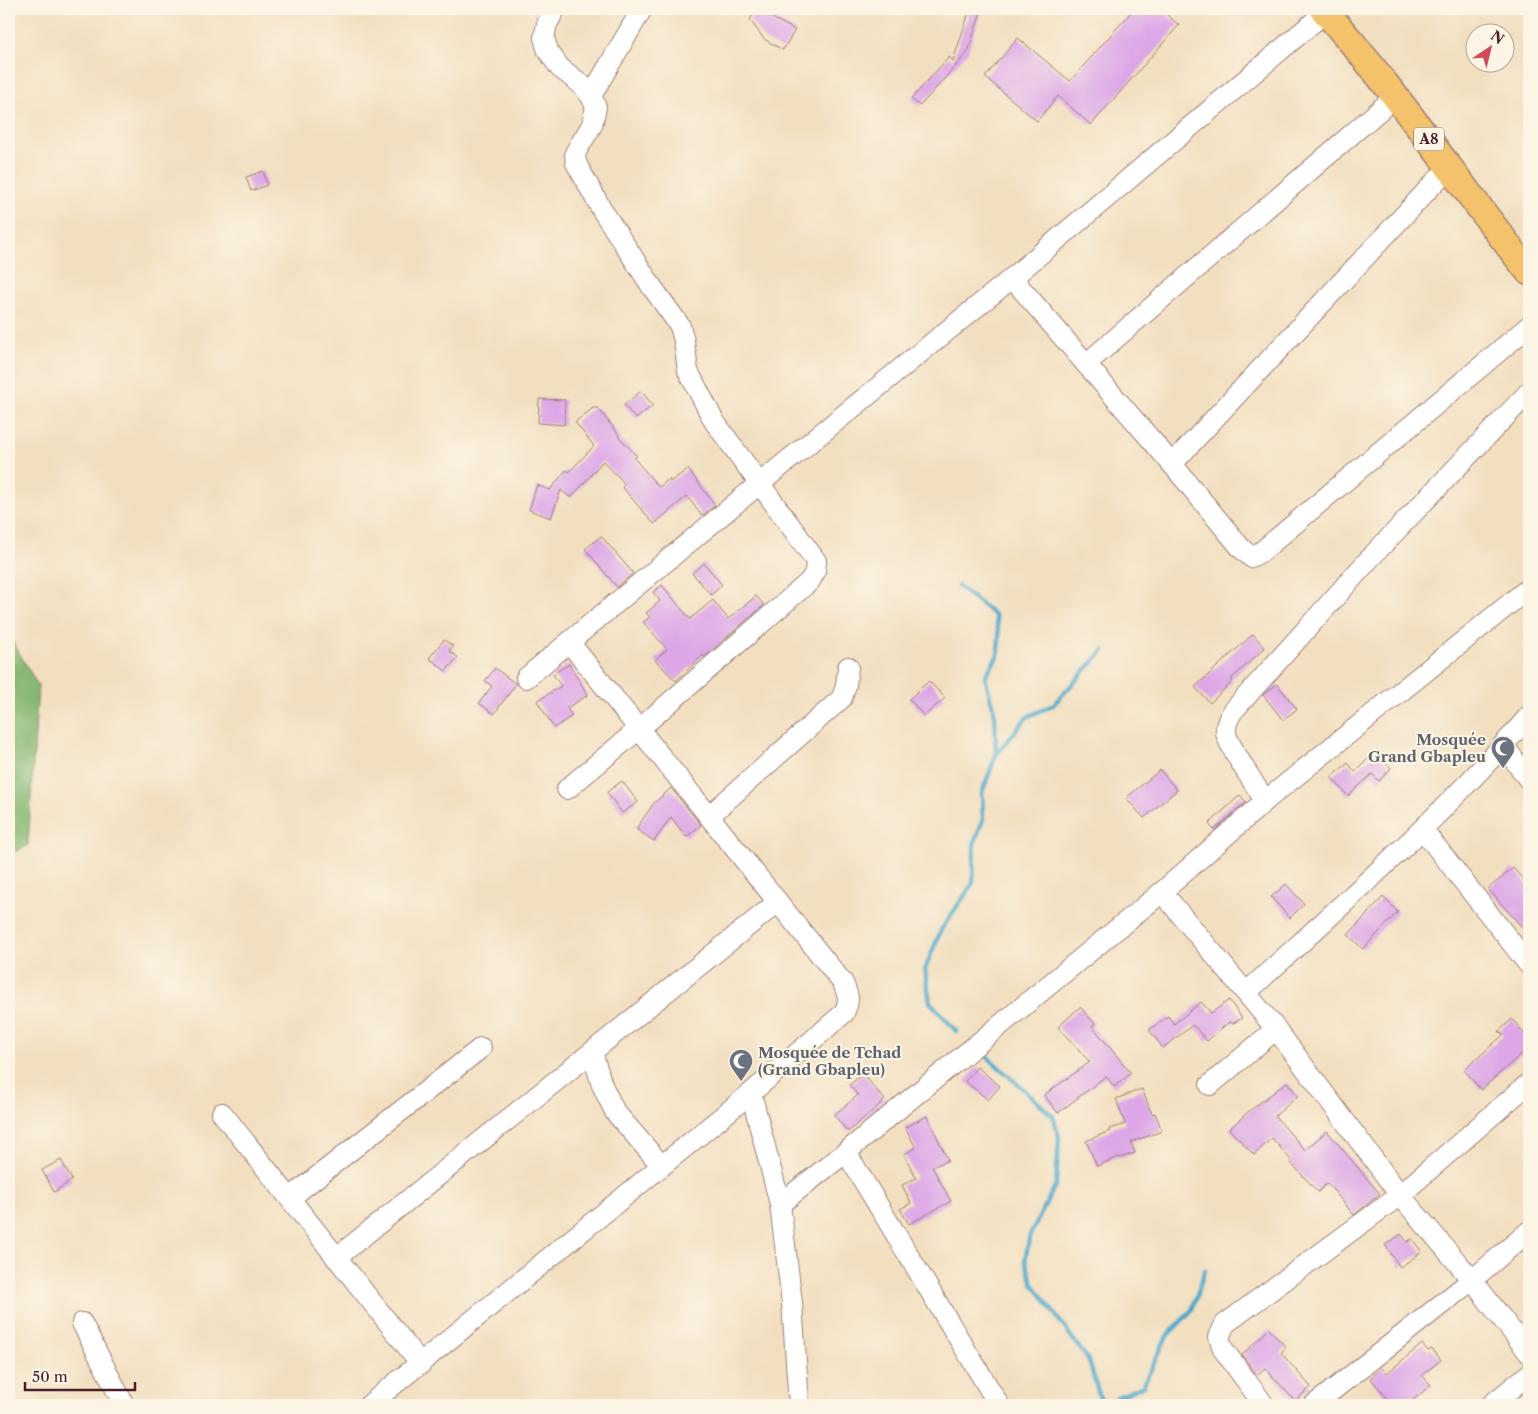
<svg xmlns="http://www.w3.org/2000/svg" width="1538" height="1414" viewBox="0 0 1538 1414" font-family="'Libre Caslon Text',serif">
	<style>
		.forest { fill: #86b873; stroke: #686c4f }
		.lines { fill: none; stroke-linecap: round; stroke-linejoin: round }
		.stream { stroke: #4da8cb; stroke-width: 4.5 }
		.building { fill: #dda7e7 }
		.minor-casing { stroke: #9e7f76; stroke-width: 22 }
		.major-casing { stroke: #9e7f76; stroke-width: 29 }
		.minor { stroke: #fff; stroke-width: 20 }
		.major { stroke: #f3c26a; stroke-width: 26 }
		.labels { text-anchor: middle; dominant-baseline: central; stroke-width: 4; stroke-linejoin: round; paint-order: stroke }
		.shield { fill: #fcf5e5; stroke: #7f5f63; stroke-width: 1 }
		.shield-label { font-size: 14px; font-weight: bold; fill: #4a1f2b }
		.worship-label { font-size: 15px; font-weight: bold; fill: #5b616d; stroke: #fcf5e5; text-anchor: end }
	</style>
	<rect width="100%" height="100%" fill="#fcf5e5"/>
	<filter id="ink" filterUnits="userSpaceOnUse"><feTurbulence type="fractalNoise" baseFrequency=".02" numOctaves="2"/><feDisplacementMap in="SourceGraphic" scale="10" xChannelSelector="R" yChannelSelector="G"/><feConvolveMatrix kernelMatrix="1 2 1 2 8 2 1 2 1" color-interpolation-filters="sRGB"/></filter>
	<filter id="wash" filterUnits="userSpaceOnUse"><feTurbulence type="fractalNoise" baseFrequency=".0096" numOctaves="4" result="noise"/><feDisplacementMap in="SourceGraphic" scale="20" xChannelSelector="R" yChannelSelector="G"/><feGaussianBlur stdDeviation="1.12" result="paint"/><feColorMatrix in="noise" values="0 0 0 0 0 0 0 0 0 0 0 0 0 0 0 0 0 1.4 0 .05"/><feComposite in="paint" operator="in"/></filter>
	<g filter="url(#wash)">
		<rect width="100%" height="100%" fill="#f2dfc0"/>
		<path class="forest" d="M9 635 38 686 28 845 9 855Z"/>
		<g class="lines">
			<g class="stream">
				<path d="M996 755 1027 717 1053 705 1104 650"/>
				<path d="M956 1031 930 1002 925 969 941 930 973 883 974 844 983 819 982 793 996 755 995 715 985 677 998 655 999 635 995 615 958 586"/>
				<path d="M982 1052 1053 1116 1059 1137 1056 1184 1030 1235 1025 1260 1033 1284 1089 1361 1102 1405"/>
				<path d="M1105 1405 1118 1397 1143 1386 1167 1336 1192 1310 1205 1270"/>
			</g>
		</g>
		<g id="blocks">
			<g class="building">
				<path d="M756 9 795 30 783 50 764 39 750 20Z"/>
				<path d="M970 9H982L968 52 920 106 911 99 949 57 953 61Z"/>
				<path d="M1134 9H1160L1179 25 1091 125 1058 96 1037 121 985 77 1018 38 1070 81Z"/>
				<path d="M263 171 267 185 251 191 246 177Z"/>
				<path d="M641 391 653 405 636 419 624 405Z"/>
				<path d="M539 399 565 400 564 425 538 423Z"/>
				<path d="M593 408H598L619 435 618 436 637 456 634 458 659 487 669 479 670 482 688 469 715 505 702 516 687 496 654 524 622 487 625 484 603 461 571 498 561 490 551 518 529 510 537 485 550 490 566 470 569 472 594 446 575 422Z"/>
				<path d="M601 536 633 573 617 587 585 549Z"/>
				<path d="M704 563 722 585 711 595 692 573Z"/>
				<path d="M662 585 690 619 713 600 728 619 756 596 764 605 704 657 703 655 676 681 655 660 667 649 643 622 650 617 646 613 660 601 653 592Z"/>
				<path d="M1253 634 1265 648 1231 679 1233 681 1210 703 1195 687Z"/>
				<path d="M444 640 453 646 449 651 458 657 446 671 429 658Z"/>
				<path d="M569 664 588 695 567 708 572 716 554 728 537 701 561 686 553 674Z"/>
				<path d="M495 668 516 684 494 714 479 703 492 686 485 681Z"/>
				<path d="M929 681 945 698 924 716 909 699Z"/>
				<path d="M1277 684 1297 709 1283 720 1263 695Z"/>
				<path d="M1375 752 1391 768 1379 781 1372 774 1348 796 1331 777 1348 763 1355 772Z"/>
				<path d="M1160 770 1177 790 1144 818 1126 798Z"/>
				<path d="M622 781 638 802 622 813 607 792Z"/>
				<path d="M671 788 701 825 686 837 671 817 654 841 636 829 654 803Z"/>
				<path d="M1240 795 1246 802 1214 830 1209 824Z"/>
				<path d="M1513 868 1529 886V935L1488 889Z"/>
				<path d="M1286 884 1304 904 1290 918 1271 897Z"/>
				<path d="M1383 897 1398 912 1363 949 1348 935Z"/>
				<path d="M1229 1000 1242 1018 1232 1024 1230 1021 1207 1041 1193 1025 1163 1048 1149 1030 1168 1016 1174 1024 1201 1002 1211 1013Z"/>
				<path d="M1080 1007 1095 1024 1092 1026 1131 1073 1114 1087 1106 1076 1058 1113 1044 1095 1090 1062 1058 1027Z"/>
				<path d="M1512 1019 1529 1039V1064L1521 1054 1481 1090 1464 1070 1503 1035 1499 1031Z"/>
				<path d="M977 1067 1000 1086 988 1100 965 1081Z"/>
				<path d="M863 1074 885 1100 848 1132 834 1115 858 1095 849 1085Z"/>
				<path d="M1287 1082 1298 1096 1275 1116 1305 1150 1327 1131 1380 1194 1354 1215 1327 1183 1318 1192 1290 1162 1292 1161 1272 1138 1254 1155 1229 1129 1248 1112Z"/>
				<path d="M1142 1089 1152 1114 1155 1113 1162 1131 1131 1142 1135 1153 1119 1158 1118 1157 1097 1166 1086 1141 1110 1131 1109 1129 1125 1124 1116 1099Z"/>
				<path d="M927 1116 948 1160 932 1167 951 1201 909 1224 900 1209 911 1203 902 1185 916 1178 904 1154 916 1148 905 1127Z"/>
				<path d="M61 1160 72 1180 54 1192 42 1170Z"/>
				<path d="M1401 1234 1407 1242 1412 1239 1422 1252 1400 1267 1385 1245Z"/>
				<path d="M1269 1329 1286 1347 1281 1353 1311 1387 1295 1401 1265 1368 1257 1375 1242 1355Z"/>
				<path d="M1422 1344 1428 1351 1432 1349 1441 1360 1422 1375 1431 1385 1407 1405H1393L1370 1378 1382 1368 1387 1373Z"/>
			</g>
		</g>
	</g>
	<g filter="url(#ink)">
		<use href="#blocks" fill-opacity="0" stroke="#9e7f76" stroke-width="1"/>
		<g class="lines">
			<defs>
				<g id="minor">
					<path d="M555 9 547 24 544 38 548 51 560 68 581 84 591 96 596 107 592 125 575 153 576 163 602 210 652 287 680 326 684 341 688 371 714 421 816 561 815 572 810 581 639 729 567 789"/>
					<path d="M591 96 642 9"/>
					<path d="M1012 278 1172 464 1241 548 1251 557 1261 552 1529 326"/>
					<path d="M1086 364 1396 96"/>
					<path d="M1172 464 1450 166"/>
					<path d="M569 642 843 983C849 997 850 1000 844 1013L751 1093"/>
					<path d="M526 678 759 484 1012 278 1329 9"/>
					<path d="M1504 746 1529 780"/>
					<path d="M1265 801C1257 787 1228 746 1226 733 1225 725 1229 717 1233 711L1372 556 1529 392"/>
					<path d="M709 816 842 698 846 685 848 667"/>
					<path d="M1423 830 1529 965"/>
					<path d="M1162 892 1276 1029 1400 1195 1472 1280 1529 1353"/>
					<path d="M1247 992C1344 903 1443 816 1529 716"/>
					<path d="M592 1052 602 1085 615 1112 662 1166"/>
					<path d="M1210 1085 1276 1029"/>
					<path d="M222 1113 421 1364"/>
					<path d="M846 1152 999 1405"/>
					<path d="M290 1198 481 1048"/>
					<path d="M780 1204 846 1152 1162 892 1265 801 1529 588"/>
					<path d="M336 1258 778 902"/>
					<path d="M82 1323 124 1405"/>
					<path d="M369 1405 751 1093 780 1204 792 1303 799 1405"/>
					<path d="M1264 1405 1223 1349 1219 1337 1225 1324 1400 1195 1529 1083"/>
					<path d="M1314 1405 1472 1280 1529 1231"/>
					<path d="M1491 1405 1529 1374"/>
				</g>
				<path id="major" d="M1323 9C1397 92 1460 185 1529 272"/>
			</defs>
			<use href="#minor" class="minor-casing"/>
			<use href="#major" class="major-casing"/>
			<use href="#minor" class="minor"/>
			<use href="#major" class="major"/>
		</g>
	</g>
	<defs>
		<symbol id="mosque-pin" viewBox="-11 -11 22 30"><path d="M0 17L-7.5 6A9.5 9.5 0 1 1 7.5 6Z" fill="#6b7280" stroke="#fcf5e5"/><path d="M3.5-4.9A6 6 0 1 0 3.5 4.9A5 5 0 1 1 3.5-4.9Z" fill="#fff"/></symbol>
	</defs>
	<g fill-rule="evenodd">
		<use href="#mosque-pin" x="1489" y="734" width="28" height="38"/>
		<use href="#mosque-pin" x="727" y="1047" width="28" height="38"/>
	</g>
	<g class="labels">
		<rect class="shield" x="1414" y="127.5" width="30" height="23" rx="4"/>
		<g class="shield-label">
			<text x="1429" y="139">A8</text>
		</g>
		<g class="worship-label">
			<text x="1486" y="739">Mosquée<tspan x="1486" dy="17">Grand Gbapleu</tspan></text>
			<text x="758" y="1052" text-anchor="start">Mosquée de Tchad<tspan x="758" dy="17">(Grand Gbapleu)</tspan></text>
		</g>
	</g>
	<rect width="1538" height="1414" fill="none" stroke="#fcf5e5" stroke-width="30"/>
	<g transform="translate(1490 48) rotate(35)"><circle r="24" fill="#fcf5e5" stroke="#b59f9b"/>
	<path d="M0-4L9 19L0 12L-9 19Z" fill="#d1495b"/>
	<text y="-8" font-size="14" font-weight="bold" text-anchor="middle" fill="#4a1f2b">N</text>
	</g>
	<path d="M25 1382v8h110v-8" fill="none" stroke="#4a1f2b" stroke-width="2.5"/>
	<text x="32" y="1382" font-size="15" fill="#4a1f2b" stroke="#fcf5e5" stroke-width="4" paint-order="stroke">50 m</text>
</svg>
